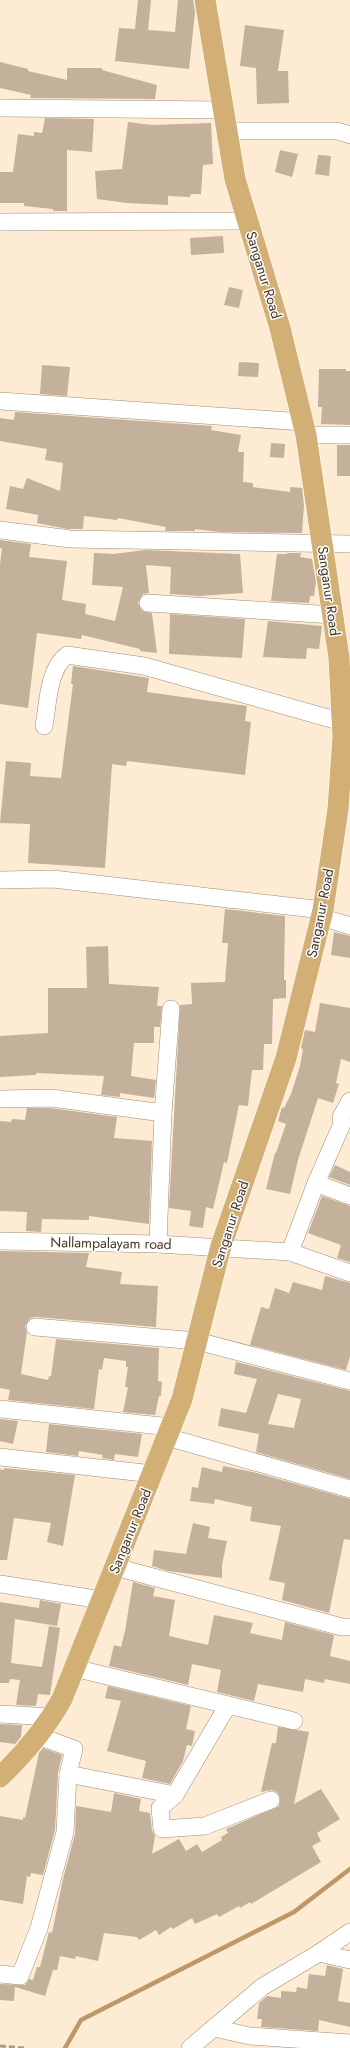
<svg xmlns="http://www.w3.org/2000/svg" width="350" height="2048" viewBox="0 0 350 2048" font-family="Jost,sans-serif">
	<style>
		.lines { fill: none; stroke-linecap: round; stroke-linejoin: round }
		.stream { stroke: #bd9868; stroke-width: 4.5 }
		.building { fill: #c3b19b; fill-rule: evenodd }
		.minor-casing { stroke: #9e8d77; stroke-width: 18 }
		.major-casing { stroke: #fff; stroke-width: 22 }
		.minor { stroke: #fff; stroke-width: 17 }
		.major { stroke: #d2af74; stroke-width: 21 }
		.rail { stroke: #a89a89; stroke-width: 3; stroke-dasharray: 6 3; stroke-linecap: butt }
		.labels { text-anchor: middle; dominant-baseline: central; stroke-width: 3; stroke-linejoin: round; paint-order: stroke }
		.street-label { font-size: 14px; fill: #403930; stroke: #fffbf6 }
	</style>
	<rect width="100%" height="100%" fill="#feebd4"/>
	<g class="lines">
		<path class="stream" d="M65 2048 81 2020 294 1912 350 1869"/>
	</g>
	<g class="building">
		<path d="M138 0H151L148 30 175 32 178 0H193L195 12 189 69 115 61 119 28 135 29Z"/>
		<path d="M245 25 284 30 278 71H288L289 103 257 104 256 68 240 66Z"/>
		<path d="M0 62 28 69V71L67 80V68H102V70L157 85 155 99 30 98 31 95 0 88Z"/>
		<path d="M45 118 94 119 92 152 67 150V211H53V209L24 206V203H0V172H13L18 134 34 136V132L42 133Z"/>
		<path d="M128 122 152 125 211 123 213 164 203 165 201 194H191L190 197 168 196V205L127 203 97 199 95 171 122 169Z"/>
		<path d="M280 150 298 154 292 177 275 172Z"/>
		<path d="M318 155 331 156 329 176 315 174Z"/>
		<path d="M223 236 224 253 191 255 190 238Z"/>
		<path d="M229 287 243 290 239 308 224 305Z"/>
		<path d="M239 362 259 363 258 377 238 376Z"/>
		<path d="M42 365 70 367 67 396 40 394Z"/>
		<path d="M319 369H346V371H350V425L321 424 322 407H318Z"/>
		<path d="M15 412 212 426 211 430 241 435 238 452H244L243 482 253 483V487L290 492V487L302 488 304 506 302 533 220 532 195 529V531H165L166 527 118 518 117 520 84 516 83 529H67L37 523 38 515 6 509 10 486 23 489 27 478 60 491 63 463 45 460 47 449 0 441V418L14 420Z"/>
		<path d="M271 443 285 444 284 458 270 457Z"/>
		<rect x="337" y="445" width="13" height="31"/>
		<path d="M0 540 31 544 29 557 67 561 62 600 86 604 85 614 115 621 123 587 92 585 94 553 113 554 145 550 240 554 243 593 199 596 170 594 171 567 146 565 149 593 143 594 138 603 142 611 152 613 157 653 140 651V649L82 635 81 639 37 633 28 708 0 704V564L2 549 0 548Z"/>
		<path d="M287 553H301L300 557 312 559 316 582 314 596H310L309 603 271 601 277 554H287Z"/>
		<path d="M170 614 245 619 242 658 169 654Z"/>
		<path d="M268 621 322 626 319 649 307 648 306 659 263 657Z"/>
		<path d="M73 666 149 678 147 692 247 706 245 721 251 722 245 775 127 761 126 766 112 764 105 868 28 863 30 824 0 823 6 761 31 763 30 776 61 778 73 684H71Z"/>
		<path d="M225 909 285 916 284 980H286V998L273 999 272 1044H264L263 1070H252L248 1106 239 1105 227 1163 224 1162 213 1209 206 1207 203 1228 189 1226 191 1211 169 1208 180 1005 192 1004 191 983 225 982 228 943H222Z"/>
		<path d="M334 932 350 936V958L331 955Z"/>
		<path d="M108 946 109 984 159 987 157 1006H162L160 1027H154V1043H134L131 1076 156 1080 154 1098 120 1093V1097L101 1095 104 1076 36 1073V1075L0 1077V1036L48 1033V988H87L86 947Z"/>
		<path d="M320 1003 350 1008V1062L341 1059 336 1083 339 1084 333 1103 318 1098 298 1160 290 1194 266 1189 275 1153H276L286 1124 278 1121 282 1107 284 1108 291 1094 300 1066 303 1049 301 1048 305 1030 315 1032Z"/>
		<path d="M27 1108H50L117 1117 114 1138 152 1141 149 1224 89 1216V1220L42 1219 41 1232 26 1231 27 1212 0 1211V1121L11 1122 12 1119 25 1120Z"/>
		<path d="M335 1165 350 1172V1185L329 1177Z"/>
		<path d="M322 1196 350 1206V1262L337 1258 341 1245 308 1233Z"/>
		<path d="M0 1251 89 1253 86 1267 122 1272 120 1284 158 1286 156 1327 36 1317 30 1318 25 1326 27 1332 21 1374 48 1380 49 1376H51L56 1339 159 1348 158 1381 162 1382 161 1396H159L155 1415 123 1412 128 1387H125L128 1367H126V1361L104 1358 102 1370 99 1369 94 1409 8 1400 10 1390 0 1388Z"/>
		<path d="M325 1276 350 1283V1356L346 1370 250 1345 261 1307 269 1309 275 1288 289 1293 293 1282 322 1290Z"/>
		<path d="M236 1362 350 1391V1479L256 1452 259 1434 218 1426 221 1408 246 1413 257 1379 234 1374ZM278 1394 301 1399 294 1428 268 1424Z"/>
		<path d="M0 1419 18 1421 13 1444 0 1441Z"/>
		<path d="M49 1424 142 1434 138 1457 115 1454 114 1460 102 1458 103 1455 79 1451 78 1456 46 1452Z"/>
		<path d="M223 1466 253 1472 350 1499V1540L344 1539 329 1613 282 1600 285 1583 269 1580 281 1526 250 1521 252 1507 215 1499 214 1504 190 1501 192 1487 198 1488 202 1467 222 1472Z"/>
		<path d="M4 1468 75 1475 63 1546 47 1542 51 1523 14 1518 7 1560H0V1469L4 1470Z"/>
		<path d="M193 1523 210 1527 208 1538 227 1541 222 1565V1578L168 1571 152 1566 154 1550 186 1554Z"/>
		<path d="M133 1582 155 1588 153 1596 175 1600 169 1636 208 1645 214 1615 253 1623 250 1633 282 1640 285 1622 334 1635 330 1656 350 1661V1684L325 1679 324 1683 305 1679 303 1692 258 1684 254 1701 217 1692 221 1670 192 1664 188 1685 109 1666 114 1645 121 1647 125 1631Z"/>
		<path d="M40 1600 61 1604 57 1626 15 1619 11 1663 42 1667 49 1626 60 1628 50 1695 38 1694 36 1706 16 1705 20 1680 10 1679 9 1683H0V1602L39 1608Z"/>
		<path d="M108 1686 191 1706 186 1729 195 1731 192 1746 187 1745 183 1761 170 1784 142 1778 146 1761 107 1751 121 1701 105 1698Z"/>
		<path d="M0 1724 22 1725 21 1737 15 1744 0 1742Z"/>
		<path d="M278 1727 309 1732 294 1804 321 1789 340 1819 317 1833 321 1841 312 1846 321 1862 251 1904 250 1902 240 1908 239 1906 219 1917 217 1914 195 1924 192 1918 173 1929 171 1927 159 1935 156 1930 139 1940 137 1937 104 1933 98 1961 76 1956 75 1959 60 1956 57 1970H53L45 1996 15 1987 14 2001 0 2000V1984L25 1985 29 1979 33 1980 37 1967H40L49 1932 52 1933 63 1879 75 1834 76 1806 111 1812 114 1793 141 1799 139 1811 150 1813 152 1830 155 1836 152 1854 179 1839 186 1851 197 1844 202 1852 222 1840 221 1837 228 1833 226 1829 279 1806 280 1797 277 1792 272 1790 261 1792 272 1743H276Z"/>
		<path d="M43 1748 62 1755 58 1773 55 1830 43 1875 31 1873 30 1877 27 1876 23 1904 0 1900V1816L23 1820V1817L25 1818 39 1753Z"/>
		<path d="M327 1965 343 1969 338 2001 350 2003V2027L319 2020 318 2031 261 2027 262 2019H257L259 2003 267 1996 281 1998V1991L296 1992 297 1987 307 1989 309 1974 325 1976Z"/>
	</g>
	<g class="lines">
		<defs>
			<g id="minor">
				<path d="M0 108 223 110"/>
				<path d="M226 131H337L350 135"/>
				<path d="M0 222 248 221"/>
				<path d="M0 401 303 422"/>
				<path d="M306 435H350"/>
				<path d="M0 530 70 539 350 544"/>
				<path d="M148 603 333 615"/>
				<path d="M44 726C48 704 48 669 67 655L144 666 342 722"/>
				<path d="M0 880 53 879 323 910"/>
				<path d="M321 917 350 926"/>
				<path d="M0 1099 51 1098 163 1113"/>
				<path d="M316 1183 350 1196"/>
				<path d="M0 1241 158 1244 290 1252 350 1273"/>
				<path d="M158 1244 163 1113 171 1009"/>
				<path d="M290 1252 316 1183 342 1124 341 1117 350 1101"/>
				<path d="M35 1327 197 1341 350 1381"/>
				<path d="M0 1409 171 1427"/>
				<path d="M167 1437 350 1489"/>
				<path d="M0 1457 153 1474"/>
				<path d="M115 1567 342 1627H350"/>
				<path d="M0 1584 102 1600"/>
				<path d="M74 1668 294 1721"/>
				<path d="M228 1705 175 1795 160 1808 162 1829 205 1826 271 1800"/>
				<path d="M0 1714 52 1717"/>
				<path d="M68 1774 175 1795"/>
				<path d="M319 1953 350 1932"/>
				<path d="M0 1974 20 1976 39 1928 65 1832 68 1774 74 1749 36 1735"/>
				<path d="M214 2028 250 2036 350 2043"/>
				<path d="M190 2048 262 1987 319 1953 350 1960"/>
			</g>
			<path id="major" d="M0 1777C24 1754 46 1728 62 1699L182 1399 221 1246 286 1058 323 910 338 809 343 737 339 658 306 435 280 328 235 179 205 0"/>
		</defs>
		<use href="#minor" class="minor-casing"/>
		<use href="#major" class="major-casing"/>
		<use href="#minor" class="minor"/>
		<use href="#major" class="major"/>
		<path class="rail" d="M0 2046 24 2048"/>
	</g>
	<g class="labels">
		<g class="street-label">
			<text transform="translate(264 275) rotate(73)">Sanganur Road</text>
			<text transform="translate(329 591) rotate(82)">Sanganur Road</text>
			<text transform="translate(320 913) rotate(-79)">Sanganur Road</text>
			<text transform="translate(230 1224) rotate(-72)">Sanganur Road</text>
			<text transform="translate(111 1243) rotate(1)">Nallampalayam road</text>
			<text transform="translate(130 1531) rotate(-68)">Sanganur Road</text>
		</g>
	</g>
</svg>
